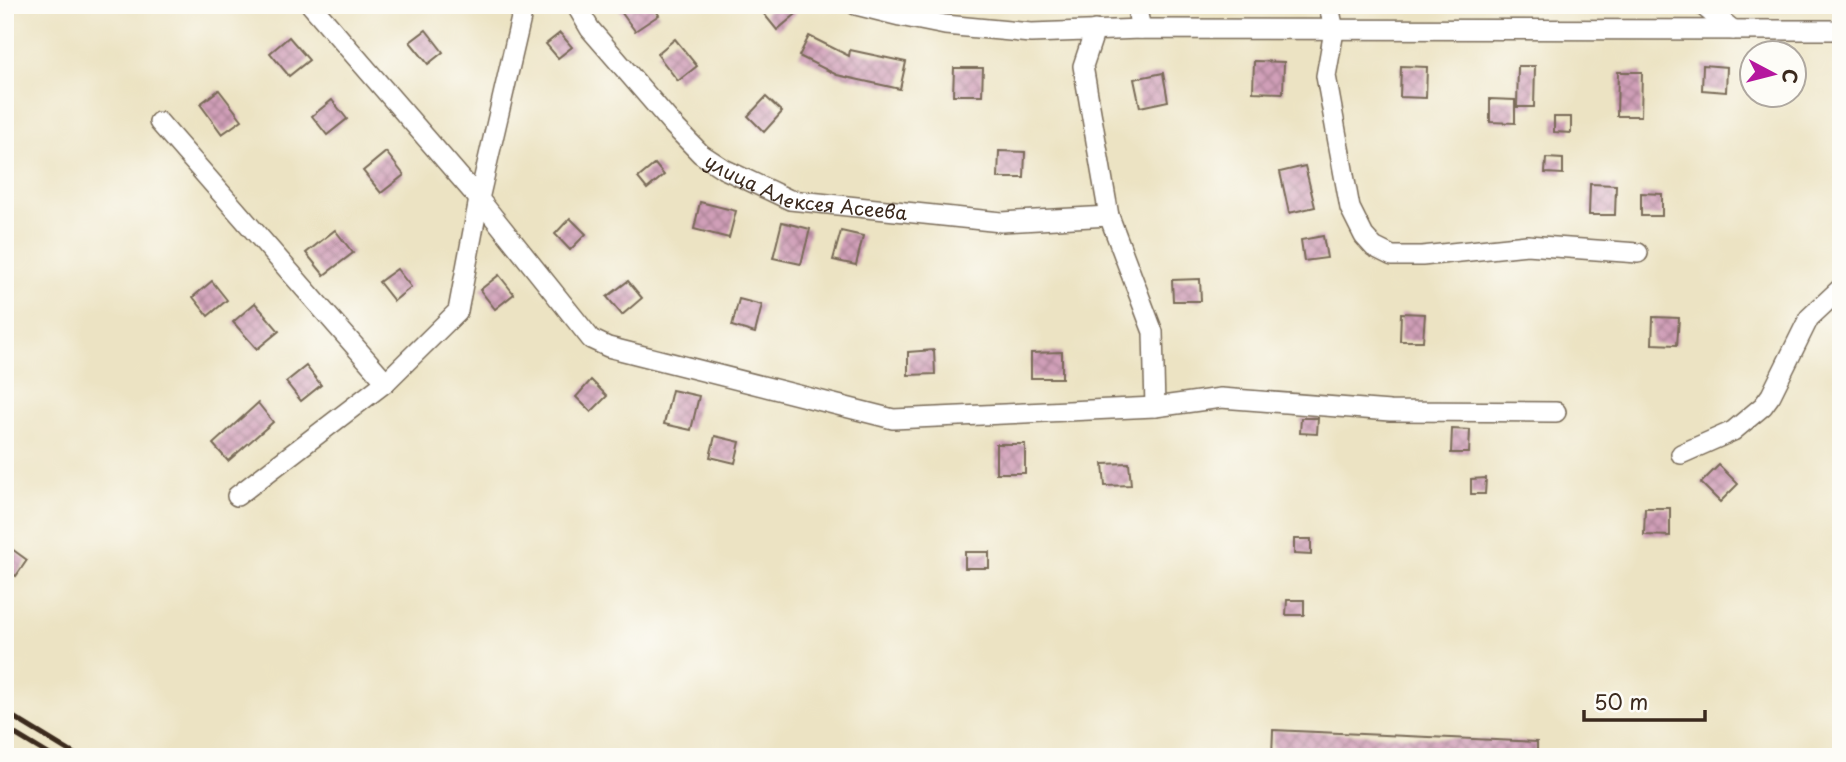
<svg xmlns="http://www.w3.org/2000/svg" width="1846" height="762" viewBox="0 0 1846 762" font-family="'Playpen Sans',sans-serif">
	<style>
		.building { fill: url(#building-cross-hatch) }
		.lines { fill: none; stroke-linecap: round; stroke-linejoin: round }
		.minor-casing { stroke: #796b58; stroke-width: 22 }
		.minor { stroke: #fff; stroke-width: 19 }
		.rail { stroke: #3b2a1e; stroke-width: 5 }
		.labels { text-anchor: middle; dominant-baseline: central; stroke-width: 5; stroke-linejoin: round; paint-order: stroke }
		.street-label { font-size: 19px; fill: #3b2a1e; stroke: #fdfcf7 }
	</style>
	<defs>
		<pattern id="building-cross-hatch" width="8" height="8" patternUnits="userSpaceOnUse" patternTransform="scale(1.75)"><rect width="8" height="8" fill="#d09fb8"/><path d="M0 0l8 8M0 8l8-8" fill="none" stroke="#aa8295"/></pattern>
	</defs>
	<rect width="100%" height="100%" fill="#fdfcf7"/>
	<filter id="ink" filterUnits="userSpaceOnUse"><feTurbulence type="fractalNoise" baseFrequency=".0143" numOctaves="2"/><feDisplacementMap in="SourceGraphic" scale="14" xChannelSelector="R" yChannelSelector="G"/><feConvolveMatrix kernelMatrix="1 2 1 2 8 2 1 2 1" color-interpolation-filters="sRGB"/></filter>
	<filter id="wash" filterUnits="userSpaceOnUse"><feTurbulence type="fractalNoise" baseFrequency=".00686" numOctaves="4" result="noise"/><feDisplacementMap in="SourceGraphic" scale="28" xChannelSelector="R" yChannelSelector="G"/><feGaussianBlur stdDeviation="1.57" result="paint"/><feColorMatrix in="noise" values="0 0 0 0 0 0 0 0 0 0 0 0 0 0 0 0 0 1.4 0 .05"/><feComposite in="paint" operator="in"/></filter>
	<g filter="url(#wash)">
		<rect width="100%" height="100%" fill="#ece3c3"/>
		<g id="blocks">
			<g class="building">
				<path d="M616 5H652L659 15 635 31Z"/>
				<path d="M774 5H789L796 14 777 30 764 14Z"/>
				<path d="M426 30 443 52 428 64 410 42Z"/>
				<path d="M560 33 572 47 558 58 546 44Z"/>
				<path d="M809 36 849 56 850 50 906 62 900 89 837 75 799 56Z"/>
				<path d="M289 37 309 60 289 76 270 53Z"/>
				<path d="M675 39 697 66 678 81 657 54Z"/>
				<path d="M1254 61 1284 62 1283 93 1253 92Z"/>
				<path d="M1703 65 1727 67 1726 92 1702 90Z"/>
				<path d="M1401 66 1427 67 1426 98 1400 97Z"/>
				<path d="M1518 66H1535L1534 107H1517Z"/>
				<path d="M954 68H983L982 95H953Z"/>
				<path d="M1618 72H1642L1641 116H1617Z"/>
				<path d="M1163 73 1168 101 1140 107 1134 79Z"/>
				<path d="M219 90 242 120 222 134 200 104Z"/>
				<path d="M766 97 782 112 764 132 748 116Z"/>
				<path d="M1490 99 1515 100V123L1490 122Z"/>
				<path d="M332 100 347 119 327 135 312 116Z"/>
				<path d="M1554 117H1571V133L1554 132Z"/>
				<path d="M999 151 1025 152 1024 178H998Z"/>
				<path d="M386 152 404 175 381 193 363 171Z"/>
				<path d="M1546 158 1563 159V174L1545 173Z"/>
				<path d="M655 164 664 175 647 189 638 178Z"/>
				<path d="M1305 166 1315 207 1289 213 1280 172Z"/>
				<path d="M1590 184 1616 185 1615 215H1589Z"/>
				<path d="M1641 193 1662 194V216H1641Z"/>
				<path d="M700 202 736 211 729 238 694 229Z"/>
				<path d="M570 218 586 234 570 250 555 234Z"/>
				<path d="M782 222 810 229 801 264 773 258Z"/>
				<path d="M335 230 353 253 324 275 306 253Z"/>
				<path d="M841 231 863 236 856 265 833 260Z"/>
				<path d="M1323 236 1327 258 1304 261 1301 240Z"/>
				<path d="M397 269 411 287 394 301 379 282Z"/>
				<path d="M499 275 514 294 495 309 480 290Z"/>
				<path d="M1200 279 1201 301H1173L1172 280Z"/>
				<path d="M212 281 227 300 208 316 193 297Z"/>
				<path d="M628 281 642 298 622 315 607 297Z"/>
				<path d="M739 299 762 305 755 333 732 326Z"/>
				<path d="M255 303 279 331 257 349 233 322Z"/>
				<path d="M1401 313 1425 314 1423 341H1400Z"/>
				<path d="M1653 317 1679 318 1677 345 1652 344Z"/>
				<path d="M934 350 935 374 908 375V352Z"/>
				<path d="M1062 352V378H1031V353Z"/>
				<path d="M306 366 321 385 301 401 286 382Z"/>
				<path d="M591 380 607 396 591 412 576 397Z"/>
				<path d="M672 390 699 396 691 430 664 424Z"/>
				<path d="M258 403 273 422 228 461 213 444Z"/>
				<path d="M1301 418H1318L1317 434 1300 433Z"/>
				<path d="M1452 429 1470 430 1469 453H1451Z"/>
				<path d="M715 436 740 442 735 463 710 457Z"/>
				<rect x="996" y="444" width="29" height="29"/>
				<path d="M1129 463 1131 485 1105 486 1103 464Z"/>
				<path d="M1719 465 1738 484 1720 502 1701 483Z"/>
				<path d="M1486 478 1485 494H1471V479Z"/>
				<path d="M1645 508H1670V536L1644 535Z"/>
				<path d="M1294 539H1311V555L1294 554Z"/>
				<path d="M5 544 27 560 16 576 5 568Z"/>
				<rect x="965" y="552" width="24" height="16"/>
				<path d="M1287 600H1304V615H1286Z"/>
				<path d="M1273 730 1537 742V757H1272Z"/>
			</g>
		</g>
	</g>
	<g filter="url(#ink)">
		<use href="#blocks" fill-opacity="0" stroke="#796b58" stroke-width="2"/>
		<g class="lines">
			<defs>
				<g id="minor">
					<path d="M311 5 479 199 591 339 608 347 893 419 1155 407 1153 332 1109 216 1083 66 1095 30"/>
					<path id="s1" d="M576 5 590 29 674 126 701 154 724 169 790 200 1001 222 1109 216"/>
					<path d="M856 5 900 16 945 25 1031 33 1141 29 1841 30"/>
					<path d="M1136 5 1141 29"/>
					<path d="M1329 5 1334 31 1326 76 1350 208 1364 236 1374 247 1392 256H1422L1527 245 1638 253"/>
					<path d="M1702 5 1733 30"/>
					<path d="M159 122 386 382"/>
					<path d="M1155 407 1221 398 1390 411 1556 412"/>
					<path d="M1681 454 1733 431 1763 406 1771 395 1809 318 1841 288"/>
					<path d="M237 496 386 382 458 311 479 199 524 5"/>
				</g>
			</defs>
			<use href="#minor" class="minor-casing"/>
			<use href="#minor" class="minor"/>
			<g class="rail">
				<path d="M5 712 79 757"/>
				<path d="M5 728 53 757"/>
			</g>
		</g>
	</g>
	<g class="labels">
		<g class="street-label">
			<text stroke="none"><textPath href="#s1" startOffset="308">улица Алексея Асеева</textPath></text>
		</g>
	</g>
	<rect width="1846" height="762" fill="none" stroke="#fdfcf7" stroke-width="28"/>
	<g transform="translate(1773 74) rotate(97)"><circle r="33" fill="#fdfcf7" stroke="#afa8a0" stroke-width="2"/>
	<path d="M0-5L12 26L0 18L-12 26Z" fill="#b5179e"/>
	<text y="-10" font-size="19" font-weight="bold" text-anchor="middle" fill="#3b2a1e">С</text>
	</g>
	<path d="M1584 710v10h121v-10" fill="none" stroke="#3b2a1e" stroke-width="3.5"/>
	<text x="1594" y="710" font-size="21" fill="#3b2a1e" stroke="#fdfcf7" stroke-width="5" paint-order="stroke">50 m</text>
</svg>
